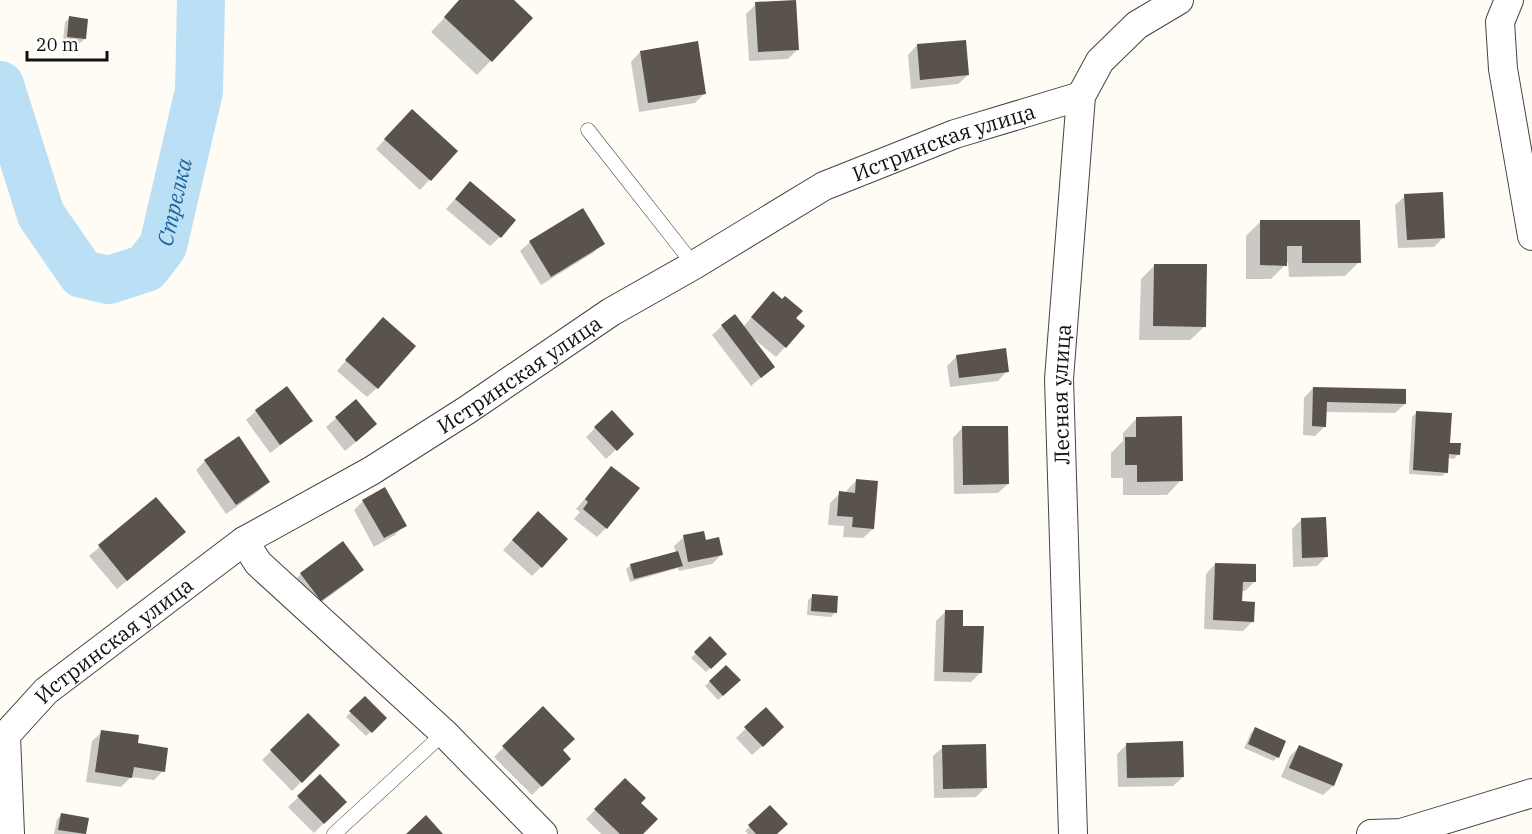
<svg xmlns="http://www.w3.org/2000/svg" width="1532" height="834" viewBox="0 0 1532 834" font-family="'IBM Plex Serif',serif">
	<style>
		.shadow { fill: #0003 }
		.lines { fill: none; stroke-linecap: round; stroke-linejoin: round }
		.river { stroke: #bbdff4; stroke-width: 48 }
		.building { fill: #59524d }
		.service-casing { stroke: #444; stroke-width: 15 }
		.minor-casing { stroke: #444; stroke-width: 30 }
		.service { stroke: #fff; stroke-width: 14 }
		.minor { stroke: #fff; stroke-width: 28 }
		.labels { text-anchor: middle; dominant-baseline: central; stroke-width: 6; stroke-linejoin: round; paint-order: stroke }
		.street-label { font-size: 21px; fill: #111; stroke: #fff }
		.water-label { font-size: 22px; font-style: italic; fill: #1e669e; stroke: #fff }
	</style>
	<rect width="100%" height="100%" fill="#fefcf5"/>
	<g class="shadow">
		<path d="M461 0H512L531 18 477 75 431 32Z"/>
		<path d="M756 4 798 49 788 59 749 61 746 14Z"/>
		<path d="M70 18 85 39 80 43 63 41 65 22Z"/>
		<path d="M917 45 968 75 958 84 911 89 908 55Z"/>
		<path d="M640 52 705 93 695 103 639 112 631 62Z"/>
		<path d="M403 120 456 151 420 190 376 149Z"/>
		<path d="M470 183 500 237 490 246 446 209Z"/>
		<path d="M1405 196 1444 237 1434 247 1398 248 1395 205Z"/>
		<path d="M1260 222 1359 262 1345 276 1289 277 1288 262 1271 279H1246V236Z"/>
		<path d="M530 242 603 243 593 253 541 285 520 251Z"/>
		<path d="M1155 265 1205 326 1190 340H1139L1141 279Z"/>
		<path d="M764 303 785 347 776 357 750 336 774 367 751 386 712 335 722 326 743 327Z"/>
		<path d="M373 329 377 388 367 397 337 371Z"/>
		<path d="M957 356 1007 371 998 381 950 387 947 366Z"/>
		<path d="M287 388 311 421 301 430 270 453 246 420 256 411Z"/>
		<path d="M1313 388 1405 404 1395 413 1325 412V426L1315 436 1303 435 1304 398Z"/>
		<path d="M356 401 366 433 345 451 326 427Z"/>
		<path d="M1417 412 1458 454 1454 459 1448 458 1447 472 1442 476 1409 474 1412 417Z"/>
		<path d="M1137 418 1181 480 1167 495H1123V478H1111V453L1123 441V433Z"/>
		<path d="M595 428 632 434 606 459 586 437Z"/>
		<path d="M962 428 1008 484 998 493 954 494 953 438Z"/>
		<path d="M205 461 268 482 259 491 226 514 196 470Z"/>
		<path d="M611 468 606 528 597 537 574 519 580 512 576 509Z"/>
		<path d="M856 481 873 529 863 538 843 537 844 526 828 525 830 503 840 493H846L847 490Z"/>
		<path d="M156 499 175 541 117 589 89 556Z"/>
		<path d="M363 501 405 525 395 535 374 547 354 510Z"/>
		<path d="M1301 520 1326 557 1317 566 1293 567 1292 529Z"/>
		<path d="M528 523 541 567 532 576 503 550Z"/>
		<path d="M684 537 721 555 712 564 679 571 678 568 630 582 626 569 631 565 676 554 674 546Z"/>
		<path d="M1215 564 1254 582 1245 591H1241V603L1253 621 1243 631 1204 629 1206 574Z"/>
		<path d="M362 570 353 579 311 610 292 583 301 574Z"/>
		<path d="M813 596 835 613 831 617 807 615 808 600Z"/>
		<path d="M945 612 981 672 971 682 934 681 936 621Z"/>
		<path d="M710 638 725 654 706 672 691 658Z"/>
		<path d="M726 667 739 680 718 700 705 686Z"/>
		<path d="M365 698 385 718 366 736 346 717Z"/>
		<path d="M543 708 561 750 569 759 532 795 494 757Z"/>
		<path d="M766 709 773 736 752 755 736 738Z"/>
		<path d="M308 715 338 745 292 791 262 760Z"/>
		<path d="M1255 729 1278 757 1273 761 1244 748 1251 733Z"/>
		<path d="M102 732 136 745 163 771 154 780 131 777 121 787 86 782 92 741Z"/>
		<path d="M1127 744 1183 777 1173 786 1118 787 1117 754Z"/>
		<path d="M943 747 985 788 976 797 934 798 933 756Z"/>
		<path d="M1299 747 1341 765 1333 786 1323 795 1281 777 1290 756Z"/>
		<path d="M320 776 345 802 314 833 288 807Z"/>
		<path d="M625 780 641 834H601L586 819Z"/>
		<path d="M770 807 775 834H748L745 831Z"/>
		<path d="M61 815 87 819 84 834H54L57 819Z"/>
	</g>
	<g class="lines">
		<path class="river" id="s1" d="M0 85 41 215 82 274 109 280 146 268 163 246 199 91 201 0"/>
	</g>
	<g class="building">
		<path d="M459 0H514L533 18 492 62 444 17Z"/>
		<path d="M796 0 799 50 758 52 755 2Z"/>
		<path d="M69 16 88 19 86 39 67 37Z"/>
		<path d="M966 40 969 75 920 80 917 44Z"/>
		<path d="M698 41 706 94 648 103 640 51Z"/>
		<path d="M412 109 458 151 431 181 384 139Z"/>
		<path d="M470 181 516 220 501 238 455 199Z"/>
		<path d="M1443 192 1445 238 1407 240 1404 194Z"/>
		<path d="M583 208 605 244 551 277 529 241Z"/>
		<path d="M1260 220H1360L1361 263H1302V246H1287V266L1260 265Z"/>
		<path d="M1154 264H1207L1206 327 1153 326Z"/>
		<path d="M773 291 782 299 785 296 803 311 796 318 805 326 786 348 751 317Z"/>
		<path d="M735 314 775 367 761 378 721 325Z"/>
		<path d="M383 317 416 346 378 389 345 360Z"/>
		<path d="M1006 348 1009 372 959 378 956 355Z"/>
		<path d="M287 386 313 421 280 445 255 410Z"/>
		<path d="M1313 387 1406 389V404L1327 402 1326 427 1312 426Z"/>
		<path d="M356 399 377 424 356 442 335 417Z"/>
		<path d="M612 410 634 434 617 451 594 427Z"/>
		<path d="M1416 411 1452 413 1450 443H1461L1460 455 1449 454 1448 473 1413 470Z"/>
		<path d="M1182 416 1183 481 1137 482V465H1125V437H1136V417Z"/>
		<path d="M962 426H1008L1009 484 963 485Z"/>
		<path d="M239 436 270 482 236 505 204 460Z"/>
		<path d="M611 466 640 488 607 529 583 509 588 502 585 499Z"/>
		<path d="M856 479 878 481 874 529 852 527 853 517 837 516 839 491 855 493Z"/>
		<path d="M385 487 407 526 384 538 362 500Z"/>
		<path d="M156 497 186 532 127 581 98 545Z"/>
		<path d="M538 511 568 539 542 568 512 540Z"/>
		<path d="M1326 517 1328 557 1302 558 1301 518Z"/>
		<path d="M704 531 706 540 719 537 723 555 688 562 683 535Z"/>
		<path d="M343 541 364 570 321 601 300 573Z"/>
		<path d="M678 551 683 566 634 579 630 564Z"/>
		<path d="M1215 563 1256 564V582H1243L1242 601 1255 602 1254 622 1213 620Z"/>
		<path d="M812 594 838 596 837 613 811 611Z"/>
		<path d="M945 610H963V626H984L982 673 943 672Z"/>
		<path d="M710 636 727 654 711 669 694 652Z"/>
		<path d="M726 665 741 680 723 696 709 681Z"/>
		<path d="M365 696 387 718 372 733 349 711Z"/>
		<path d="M543 706 575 739 563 750 571 759 542 787 502 746Z"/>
		<path d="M766 707 784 727 763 747 744 727Z"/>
		<path d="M308 713 340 745 302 783 270 750Z"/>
		<path d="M1255 727 1286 741 1279 758 1248 744Z"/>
		<path d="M101 730 139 735 138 743 168 748 165 772 134 767 132 778 95 772Z"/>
		<path d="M1183 741 1184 777 1127 778 1126 743Z"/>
		<path d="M986 744 987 788 943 789 942 745Z"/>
		<path d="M1299 745 1343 764 1334 786 1289 768Z"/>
		<path d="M320 774 347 802 324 824 297 796Z"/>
		<path d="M625 778 646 798 641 803 658 819 643 834H620L594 809Z"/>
		<path d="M770 805 788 824 777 834H756L748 825Z"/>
		<path d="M61 813 89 818 86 834 58 830Z"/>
		<path d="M426 815 443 834H406Z"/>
	</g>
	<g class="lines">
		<defs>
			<g id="service">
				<path d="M588 130 694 265"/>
				<path d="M334 834 444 733"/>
			</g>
			<g id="minor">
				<path d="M1509 0 1500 22 1503 69 1532 236"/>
				<path d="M244 541 258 563 444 733 543 834"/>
				<path id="s2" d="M10 834 6 735 46 691 244 541 371 471 467 410 611 312 694 265 824 186 955 134 1081 96"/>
				<path id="s3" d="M1073 834 1059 379 1081 96 1100 61 1137 25 1179 0"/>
				<path d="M1371 834 1401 833 1532 793"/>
			</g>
		</defs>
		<use href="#service" class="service-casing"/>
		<use href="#minor" class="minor-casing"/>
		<use href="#service" class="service"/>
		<use href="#minor" class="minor"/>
	</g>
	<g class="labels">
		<g class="street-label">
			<text stroke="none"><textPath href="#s2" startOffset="1215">Истринская улица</textPath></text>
			<text stroke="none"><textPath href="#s2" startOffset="729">Истринская улица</textPath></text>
			<text stroke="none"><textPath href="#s3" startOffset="440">Лесная улица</textPath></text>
			<text stroke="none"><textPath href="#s2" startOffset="243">Истринская улица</textPath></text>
		</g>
		<g class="water-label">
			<text stroke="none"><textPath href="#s1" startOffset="348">Стрелка</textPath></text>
		</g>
	</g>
	<path d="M27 51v9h80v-9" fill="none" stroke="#111111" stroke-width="3"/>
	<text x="36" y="51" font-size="18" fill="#111111" stroke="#ffffff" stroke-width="4.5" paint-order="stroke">20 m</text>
</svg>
